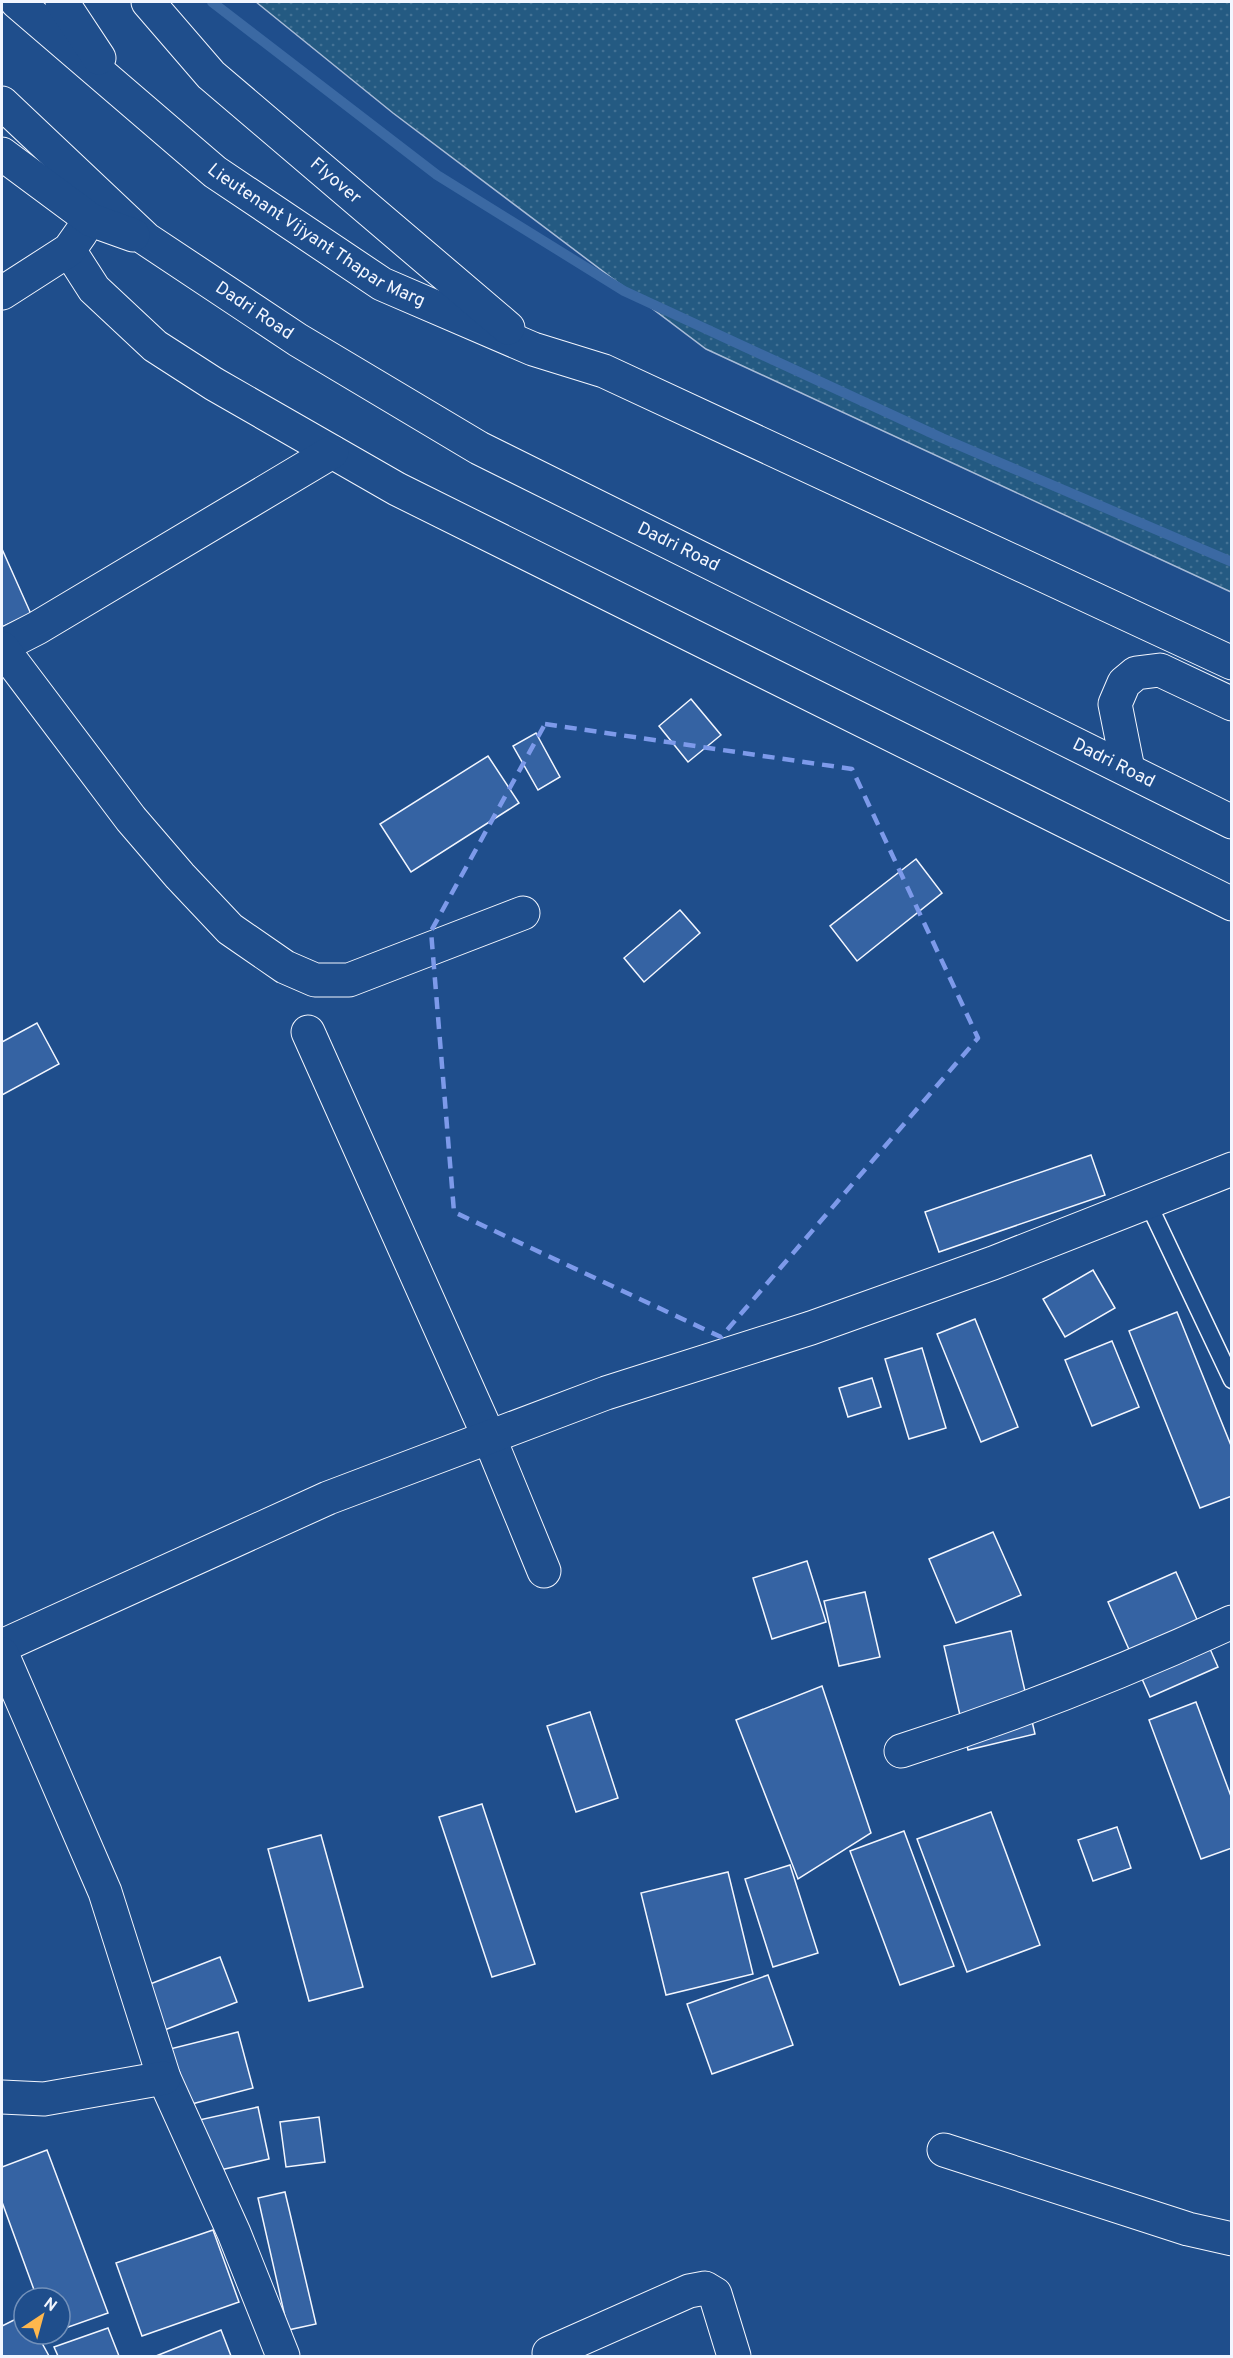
<svg xmlns="http://www.w3.org/2000/svg" width="1233" height="2358" viewBox="0 0 1233 2358" font-family="Overpass,sans-serif">
	<style>
		.grass { fill: url(#grass-dots); stroke: #a8bbd7; stroke-width: 1.5 }
		.lines { fill: none; stroke-linecap: round; stroke-linejoin: round }
		.stream { stroke: #3b69a3; stroke-width: 10 }
		.building { fill: #3563a3; stroke: #f2f6ff; stroke-width: 1.5 }
		.lane-casing { stroke: #f2f6ff; stroke-width: 19 }
		.street-casing { stroke: #f2f6ff; stroke-width: 35 }
		.secondary-casing { stroke: #f2f6ff; stroke-width: 35 }
		.lane { stroke: #1f4e8c; stroke-width: 16 }
		.street { stroke: #1f4e8c; stroke-width: 33 }
		.secondary { stroke: #1f4e8c; stroke-width: 33 }
		.marked { fill: none; stroke: #7d9aea; stroke-width: 4.5; stroke-dasharray: 12 8; stroke-linejoin: round }
		.labels { text-anchor: middle; dominant-baseline: central; stroke-width: 4.5; stroke-linejoin: round; paint-order: stroke }
		.street-label { font-size: 18px; fill: #f2f6ff; stroke: #1f4e8c }
	</style>
	<defs>
		<pattern id="grass-dots" width="8" height="8" patternUnits="userSpaceOnUse" patternTransform="scale(1.5)"><rect width="8" height="8" fill="#245a82"/><path d="M2 2h.1M6 6h.1" fill="none" stroke="#447295" stroke-width="1.8" stroke-linecap="round"/></pattern>
	</defs>
	<rect width="100%" height="100%" fill="#1f4e8c"/>
	<path class="grass" d="M256 2H1231V592L706 349 393 113Z"/>
	<g class="lines">
		<path class="stream" d="M212 2 437 175 624 291 942 438 1232 562"/>
	</g>
	<g class="building">
		<path d="M2 549 31 614 2 627Z"/>
		<path d="M691 699 721 735 688 762 659 726Z"/>
		<path d="M536 733 560 777 538 790 513 746Z"/>
		<path d="M488 756 519 803 411 872 380 824Z"/>
		<path d="M916 859 942 893 857 961 830 926Z"/>
		<path d="M680 910 700 933 644 982 624 958Z"/>
		<path d="M37 1023 59 1064 2 1095V1042Z"/>
		<path d="M1091 1155 1105 1195 939 1252 925 1212Z"/>
		<path d="M1093 1270 1115 1308 1065 1337 1043 1299Z"/>
		<path d="M1177 1312 1232 1448V1496L1200 1508 1129 1331Z"/>
		<path d="M975 1319 1018 1427 981 1442 937 1334Z"/>
		<path d="M1112 1341 1139 1407 1092 1426 1065 1360Z"/>
		<path d="M922 1348 946 1428 909 1439 885 1359Z"/>
		<path d="M872 1378 881 1407 848 1417 839 1388Z"/>
		<path d="M993 1532 1021 1595 956 1623 929 1559Z"/>
		<path d="M807 1561 826 1622 772 1639 753 1578Z"/>
		<path d="M1176 1572 1218 1667 1150 1697 1108 1602Z"/>
		<path d="M865 1592 880 1657 839 1666 824 1601Z"/>
		<path d="M1011 1631 1035 1734 968 1750 944 1646Z"/>
		<path d="M822 1686 871 1833 798 1879 736 1720Z"/>
		<path d="M1196 1702 1232 1799V1848L1201 1859 1149 1720Z"/>
		<path d="M590 1712 618 1798 576 1812 547 1726Z"/>
		<path d="M482 1804 535 1964 492 1977 439 1817Z"/>
		<path d="M991 1812 1040 1945 967 1972 917 1839Z"/>
		<path d="M1117 1827 1131 1868 1093 1881 1078 1840Z"/>
		<path d="M904 1831 954 1966 900 1985 850 1851Z"/>
		<path d="M321 1835 363 1987 309 2001 268 1849Z"/>
		<path d="M790 1865 818 1953 773 1967 745 1879Z"/>
		<path d="M728 1872 753 1974 666 1995 641 1893Z"/>
		<path d="M220 1957 237 2002 162 2031 145 1986Z"/>
		<path d="M768 1975 793 2045 712 2074 687 2004Z"/>
		<path d="M238 2032 253 2088 184 2106 170 2049Z"/>
		<path d="M258 2107 269 2159 211 2172 199 2120Z"/>
		<path d="M319 2117 325 2162 286 2167 280 2122Z"/>
		<path d="M47 2150 108 2313 60 2330V2298H37L2 2202V2167Z"/>
		<path d="M285 2192 316 2324 288 2330 258 2198Z"/>
		<path d="M213 2230 239 2302 142 2336 116 2263Z"/>
		<path d="M24 2315V2334H37L49 2356H2V2326Z"/>
		<path d="M108 2328 119 2356H58L54 2347Z"/>
		<path d="M221 2330 231 2356H156Z"/>
	</g>
	<g class="lines">
		<defs>
			<path id="lane" d="M1147 1201 1232 1380"/>
			<g id="street">
				<path d="M69 250 94 289 155 346 214 384 397 489 1232 904"/>
				<path d="M2 293 69 250 81 233"/>
				<path d="M2 646 37 628 332 452"/>
				<path d="M2 648 131 819 180 876 230 929 285 967 315 980H349L523 913"/>
				<path d="M308 1032 489 1437 544 1571"/>
				<path d="M2 1646 328 1498 606 1393 811 1328 993 1263 1232 1169"/>
				<path d="M2 1654 105 1892 164 2078 234 2233 283 2356"/>
				<path d="M901 1751C1014 1715 1124 1672 1232 1622"/>
				<path d="M2 2097 44 2099 164 2078"/>
				<path d="M944 2150 1188 2229 1232 2239"/>
				<path d="M549 2353 689 2291 705 2288 715 2294 734 2356"/>
			</g>
			<g id="secondary">
				<path id="s1" d="M17 2 215 172 382 284 533 349 604 371 1232 663"/>
				<path d="M62 2 99 58"/>
				<path id="s2" d="M148 2 211 75 508 328"/>
				<path id="s3" d="M2 103 146 239 298 340 479 448 1232 822"/>
				<path d="M2 154 91 220 133 235"/>
				<path d="M1128 769 1115 704 1124 683 1136 673 1160 670 1232 704"/>
			</g>
		</defs>
		<use href="#lane" class="lane-casing"/>
		<use href="#street" class="street-casing"/>
		<use href="#secondary" class="secondary-casing"/>
		<use href="#lane" class="lane"/>
		<use href="#street" class="street"/>
		<use href="#secondary" class="secondary"/>
	</g>
	<path class="marked" d="M545 724 852 769 978 1038 721 1337 454 1212 431 931Z"/>
	<g class="labels">
		<g class="street-label">
			<text stroke="none"><textPath href="#s2" startOffset="260">Flyover</textPath></text>
			<text stroke="none"><textPath href="#s1" startOffset="381">Lieutenant Vijyant Thapar Marg</textPath></text>
			<text stroke="none"><textPath href="#s3" startOffset="328">Dadri Road</textPath></text>
			<text stroke="none"><textPath href="#s3" startOffset="814">Dadri Road</textPath></text>
			<text stroke="none"><textPath href="#s3" startOffset="1300">Dadri Road</textPath></text>
		</g>
	</g>
	<rect width="1233" height="2358" fill="none" stroke="#f2f6ff" stroke-width="6"/>
	<g transform="translate(42 2316) rotate(36)"><circle r="28" fill="#1f4e8c" stroke="#7391ba" stroke-width="1.5"/>
	<path d="M0-4.5L10 22L0 15L-10 22Z" fill="#ffb74d"/>
	<text y="-9" font-size="16" font-weight="bold" text-anchor="middle" fill="#f2f6ff">N</text>
	</g>
</svg>
